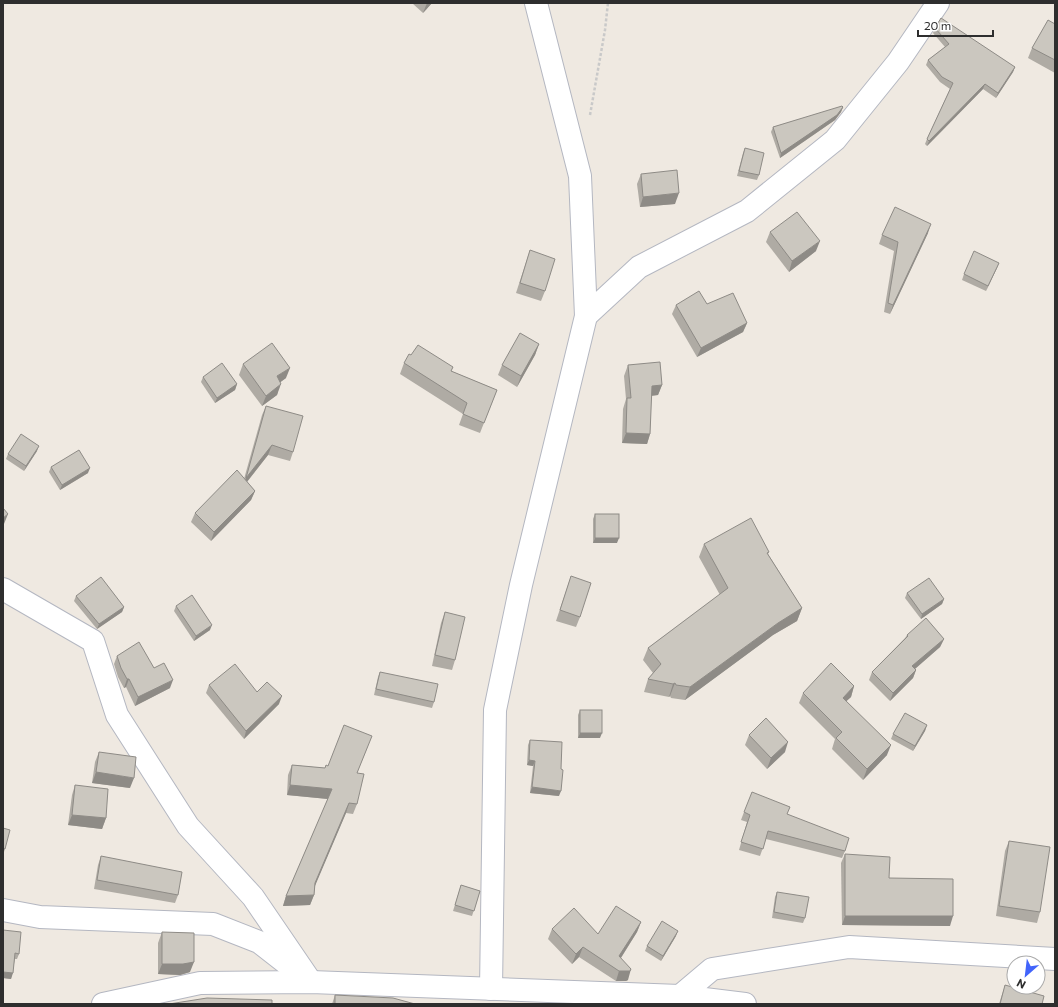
<svg xmlns="http://www.w3.org/2000/svg" width="1058" height="1007" viewBox="0 0 1058 1007" font-family="Commissioner,sans-serif">
	<style>
		.lines { fill: none; stroke-linecap: round; stroke-linejoin: round }
		.street-casing { stroke: #b4b7c1; stroke-width: 24 }
		.secondary-casing { stroke: #b4b7c1; stroke-width: 24 }
		.path { stroke: #c9c9c9; stroke-width: 2.5; stroke-dasharray: 3 2; stroke-linecap: butt }
		.street { stroke: #fff; stroke-width: 22 }
		.secondary { stroke: #fff; stroke-width: 22 }
		.wall { fill: #afaba4 }
		.shaded-wall { fill: #8e8b86 }
		.building { fill: #cbc7bf; stroke: #8e8b86 }
	</style>
	<rect width="100%" height="100%" fill="#efe9e1"/>
	<g class="lines">
		<defs>
			<g id="street">
				<path d="M586 316 639 267 747 211 835 140 898 62 938 3"/>
				<path d="M3 589 93 641 117 715 188 826 253 897 311 982"/>
				<path d="M3 910 40 917 213 924 259 942 295 970"/>
				<path d="M680 996 712 969 849 947 1055 959"/>
			</g>
			<g id="secondary">
				<path d="M491 989 495 710 521 585 586 316 580 176 536 3"/>
				<path d="M103 1004 200 983 311 982 680 996 745 1004"/>
			</g>
		</defs>
		<use href="#street" class="street-casing"/>
		<use href="#secondary" class="secondary-casing"/>
		<path class="path" d="M590 115 605 30 608 3"/>
		<use href="#street" class="street"/>
		<use href="#secondary" class="secondary"/>
	</g>
	<g class="wall">
		<path d="M412 3H432L423 13Z"/>
		<path d="M1055 24V73L1028 58 1032 48Z"/>
		<path d="M935 28 1015 67 1013 72 996 98 983 89 927 146 925 144 927 139 950 89 940 82 926 65 928 60 945 47 933 33Z"/>
		<path d="M843 107 841 112 835 120 780 158 771 132 773 127Z"/>
		<path d="M745 148 759 175 757 180 737 176 743 153Z"/>
		<path d="M641 174 675 204 640 207 637 184Z"/>
		<path d="M770 232 816 251 789 272 766 242Z"/>
		<path d="M928 233 890 314 884 312 894 251 879 244 882 235Z"/>
		<path d="M530 250 545 291 541 301 516 293Z"/>
		<path d="M999 263 986 291 962 280 964 274Z"/>
		<path d="M707 304 747 323 743 332 697 357 672 314 676 305Z"/>
		<path d="M539 344 535 355 517 387 498 375 502 365Z"/>
		<path d="M404 363 453 367 451 371 497 390 480 433 459 425 463 414 400 374Z"/>
		<path d="M243 364 286 378 280 382 277 395 262 406 239 375Z"/>
		<path d="M628 365 662 385 658 395 651 396 650 434 647 444 622 443 623 409 626 399 624 376Z"/>
		<path d="M203 377 237 384 235 390 215 403 201 382Z"/>
		<path d="M266 406 293 452 290 461 268 455 247 482 255 491 251 500 211 541 191 522 195 513 244 479 262 415Z"/>
		<path d="M37 451 24 471 6 459 8 454Z"/>
		<path d="M51 467 88 473 60 490 49 472Z"/>
		<path d="M595 514 617 543H593V519Z"/>
		<path d="M704 544 769 552 768 554 802 608 797 621 773 635 685 700 671 698 670 696 669 697 644 692 648 679 653 673 643 660 648 648 720 595 699 557Z"/>
		<path d="M571 576 580 617 576 627 556 621Z"/>
		<path d="M907 593 944 599 942 604 921 619 905 598Z"/>
		<path d="M76 596 124 607 122 612 97 629 74 601Z"/>
		<path d="M176 606 210 630 194 641 174 611Z"/>
		<path d="M445 612 455 660 452 670 432 666 441 623Z"/>
		<path d="M907 635 944 639 940 647 915 669 916 670 913 678 890 701 869 680 872 672 905 638Z"/>
		<path d="M117 656 154 668 170 688 135 706 126 687 124 688 118 677 114 664Z"/>
		<path d="M380 672 434 702 432 708 374 695 378 677Z"/>
		<path d="M209 685 279 704 244 739 206 693Z"/>
		<path d="M854 686 851 697 846 701 887 755 863 780 832 749 835 739 799 703 803 693Z"/>
		<path d="M580 710 600 738H578V715Z"/>
		<path d="M927 725 925 731 913 751 891 739 893 734Z"/>
		<path d="M749 735 785 752 767 769 745 745Z"/>
		<path d="M530 740 559 796 530 793 533 766 527 765 528 745Z"/>
		<path d="M368 746 357 773V804L353 814 346 813 315 885 314 895 310 905 283 906 286 896 328 799 287 795 288 775 292 765 325 768 328 766Z"/>
		<path d="M99 752 130 788 92 783 95 762Z"/>
		<path d="M75 785 106 818 102 829 68 825 72 795Z"/>
		<path d="M744 812 788 815 845 851 842 858 766 839 760 856 739 850 747 822 741 820Z"/>
		<path d="M3 828 5 849 3 855Z"/>
		<path d="M1009 841 1040 912 1037 923 996 916 1005 851Z"/>
		<path d="M845 854 889 878 950 926 842 925 841 863Z"/>
		<path d="M101 856 178 895 175 903 94 889 98 865Z"/>
		<path d="M461 885 480 891 472 916 453 911Z"/>
		<path d="M777 892 805 918 803 923 772 918 775 897Z"/>
		<path d="M641 922 637 932 621 958 628 980 626 981H616L579 957 572 964 548 939 552 929 598 934Z"/>
		<path d="M3 930 19 954 17 959H15L11 979 3 978Z"/>
		<path d="M162 932 190 972 180 975 158 974V943Z"/>
		<path d="M676 936 661 961 645 951 647 946Z"/>
		<path d="M1005 985 1042 1004H999Z"/>
		<path d="M335 995 415 1004H332Z"/>
	</g>
	<g class="shaded-wall">
		<path d="M427 3H432L423 13Z"/>
		<path d="M1015 67 1013 72 996 98 998 93Z"/>
		<path d="M985 84 983 89 927 146 929 141Z"/>
		<path d="M843 107 841 112 835 120 780 158 781 153Z"/>
		<path d="M679 193 675 204 640 207 643 197Z"/>
		<path d="M931 224 928 233 890 314 893 305Z"/>
		<path d="M820 241 816 251 789 272 792 261Z"/>
		<path d="M999 263 997 268 986 291 988 286Z"/>
		<path d="M747 323 743 332 697 357 701 348Z"/>
		<path d="M539 344 535 355 517 387 521 376Z"/>
		<path d="M290 368 286 378 274 387 277 376Z"/>
		<path d="M237 384 235 390 215 403 217 398Z"/>
		<path d="M281 384 277 395 262 406 266 396Z"/>
		<path d="M662 385 658 395 648 396 652 386Z"/>
		<path d="M626 433 650 434 647 444 622 443Z"/>
		<path d="M272 445 268 455 242 488 246 478Z"/>
		<path d="M39 446 37 451 24 471 26 466Z"/>
		<path d="M90 468 88 473 60 490 62 485Z"/>
		<path d="M255 491 251 500 211 541 214 532Z"/>
		<path d="M8 514 4 524 3 525V518Z"/>
		<path d="M595 538H619L617 543H593Z"/>
		<path d="M944 599 942 604 921 619 922 614Z"/>
		<path d="M124 607 122 612 97 629 99 624Z"/>
		<path d="M802 608 797 621 773 635 685 700 690 687 778 623Z"/>
		<path d="M212 625 210 630 194 641 196 636Z"/>
		<path d="M944 639 940 647 909 674 912 666Z"/>
		<path d="M916 670 913 678 890 701 893 693Z"/>
		<path d="M127 679H129L126 687 124 688Z"/>
		<path d="M173 680 170 688 135 706 138 697Z"/>
		<path d="M675 683 670 696 669 697 673 684Z"/>
		<path d="M854 686 851 697 839 708 843 698Z"/>
		<path d="M282 696 279 704 244 739 246 731Z"/>
		<path d="M927 725 925 731 913 751 915 746Z"/>
		<path d="M580 733H602L600 738H578Z"/>
		<path d="M788 742 785 752 767 769 771 758Z"/>
		<path d="M891 745 887 755 863 780 867 769Z"/>
		<path d="M529 760 535 761 533 766 527 765Z"/>
		<path d="M96 772 134 778 130 788 92 783Z"/>
		<path d="M290 785 332 789 328 799 287 795Z"/>
		<path d="M532 787 561 791 559 796 530 793Z"/>
		<path d="M349 803 346 813 312 893 315 883Z"/>
		<path d="M72 815 106 818 102 829 68 825Z"/>
		<path d="M314 895 310 905 283 906 286 896Z"/>
		<path d="M845 916H953L950 926 842 925Z"/>
		<path d="M641 922 637 932 615 967 619 956Z"/>
		<path d="M678 931 676 936 661 961 663 956Z"/>
		<path d="M583 947 579 957 572 964 576 954Z"/>
		<path d="M194 962 190 972 180 975 158 974 162 964Z"/>
		<path d="M631 969 628 980 626 981H616L619 971Z"/>
		<path d="M3 972 13 973 11 979 3 978Z"/>
	</g>
	<g class="building">
		<path d="M941 18 1015 67 998 93 985 84 929 141 927 139 953 83 942 77 928 60 949 44 935 28Z"/>
		<path d="M1048 20 1055 24V60L1032 48Z"/>
		<path d="M842 106 843 107 837 115 781 153 773 127Z"/>
		<path d="M745 148 764 153 759 175 739 171Z"/>
		<path d="M677 170 679 193 643 197 641 174Z"/>
		<path d="M895 207 931 224 893 305 888 303 898 242 882 235Z"/>
		<path d="M797 212 820 241 792 261 770 232Z"/>
		<path d="M530 250 555 259 545 291 520 283Z"/>
		<path d="M974 251 999 263 988 286 964 274Z"/>
		<path d="M699 291 707 304 733 293 747 323 701 348 676 305Z"/>
		<path d="M520 333 539 344 521 376 502 365Z"/>
		<path d="M272 343 290 368 277 376 281 384 266 396 243 364Z"/>
		<path d="M418 345 453 367 451 371 497 390 484 423 463 414 467 403 404 363 409 354 411 355Z"/>
		<path d="M660 362 662 385 652 386 650 434 626 433 627 398H631L628 365Z"/>
		<path d="M222 363 237 384 217 398 203 377Z"/>
		<path d="M266 406 303 416 293 452 272 445 246 478Z"/>
		<path d="M21 434 39 446 26 466 8 454Z"/>
		<path d="M79 450 90 468 62 485 51 467Z"/>
		<path d="M237 470 255 491 214 532 195 513Z"/>
		<path d="M3 508 8 514 3 518Z"/>
		<rect x="595" y="514" width="24" height="24"/>
		<path d="M751 518 769 552 767 553 802 608 778 623 690 687 676 685 675 683 673 684 648 679 661 664 648 648 728 588 704 544Z"/>
		<path d="M571 576 591 583 580 617 560 610Z"/>
		<path d="M101 577 124 607 99 624 76 596Z"/>
		<path d="M929 578 944 599 922 614 907 593Z"/>
		<path d="M192 595 212 625 196 636 176 606Z"/>
		<path d="M445 612 465 617 455 660 435 655Z"/>
		<path d="M926 618 944 639 912 666 916 670 893 693 872 672 908 636 907 635Z"/>
		<path d="M139 642 154 668 164 663 173 680 138 697 129 679H127L121 668 117 656Z"/>
		<path d="M831 663 854 686 843 698 891 745 867 769 836 738 842 732 803 693Z"/>
		<path d="M235 664 257 692 267 682 282 696 246 731 209 685Z"/>
		<path d="M380 672 438 684 434 702 376 689Z"/>
		<rect x="580" y="710" width="22" height="23"/>
		<path d="M905 713 927 725 915 746 893 734Z"/>
		<path d="M766 718 788 742 771 758 749 735Z"/>
		<path d="M344 725 372 736 357 773 364 774 357 804 349 803 315 883 314 895 286 896 332 789 290 785 292 765 325 768 326 765 328 766Z"/>
		<path d="M530 740 562 742 561 769 563 770 561 791 532 787 535 761 529 760Z"/>
		<path d="M99 752 136 757 134 778 96 772Z"/>
		<path d="M75 785 108 789 106 818 72 815Z"/>
		<path d="M752 792 790 807 787 814 849 838 845 851 768 831 763 849 741 842 750 815 744 812Z"/>
		<path d="M3 828 10 830 5 849 3 848Z"/>
		<path d="M1009 841 1050 847 1040 912 999 906Z"/>
		<path d="M845 854 890 857 889 878 953 879V916H845Z"/>
		<path d="M101 856 182 872 178 895 97 880Z"/>
		<path d="M461 885 480 891 474 911 455 905Z"/>
		<path d="M777 892 809 897 805 918 774 912Z"/>
		<path d="M616 906 641 922 619 956 631 969 630 971H619L583 947 576 954 552 929 574 908 598 934Z"/>
		<path d="M662 921 678 931 663 956 647 946Z"/>
		<path d="M3 930 21 932 19 954 15 953 13 973 3 972Z"/>
		<path d="M162 932 194 933V962L183 964H162Z"/>
		<path d="M1005 985 1044 996 1042 1004H1000Z"/>
		<path d="M335 995 393 998 415 1004H335Z"/>
		<path d="M207 998 272 1000V1004H169Z"/>
	</g>
	<rect width="1058" height="1007" fill="none" stroke="#2e2e2e" stroke-width="8"/>
	<g transform="translate(1026 975) rotate(208)"><circle r="19" fill="#ffffff" stroke="#ababab"/>
	<path d="M0-3L7 15L0 10L-7 15Z" fill="#4264fb"/>
	<text y="-6" font-size="11" font-weight="bold" text-anchor="middle" fill="#2e2e2e">N</text>
	</g>
	<path d="M918 30v6h75v-6" fill="none" stroke="#2e2e2e" stroke-width="2"/>
	<text x="924" y="30" font-size="12" fill="#2e2e2e" stroke="#ffffff" stroke-width="3" paint-order="stroke">20 m</text>
</svg>
